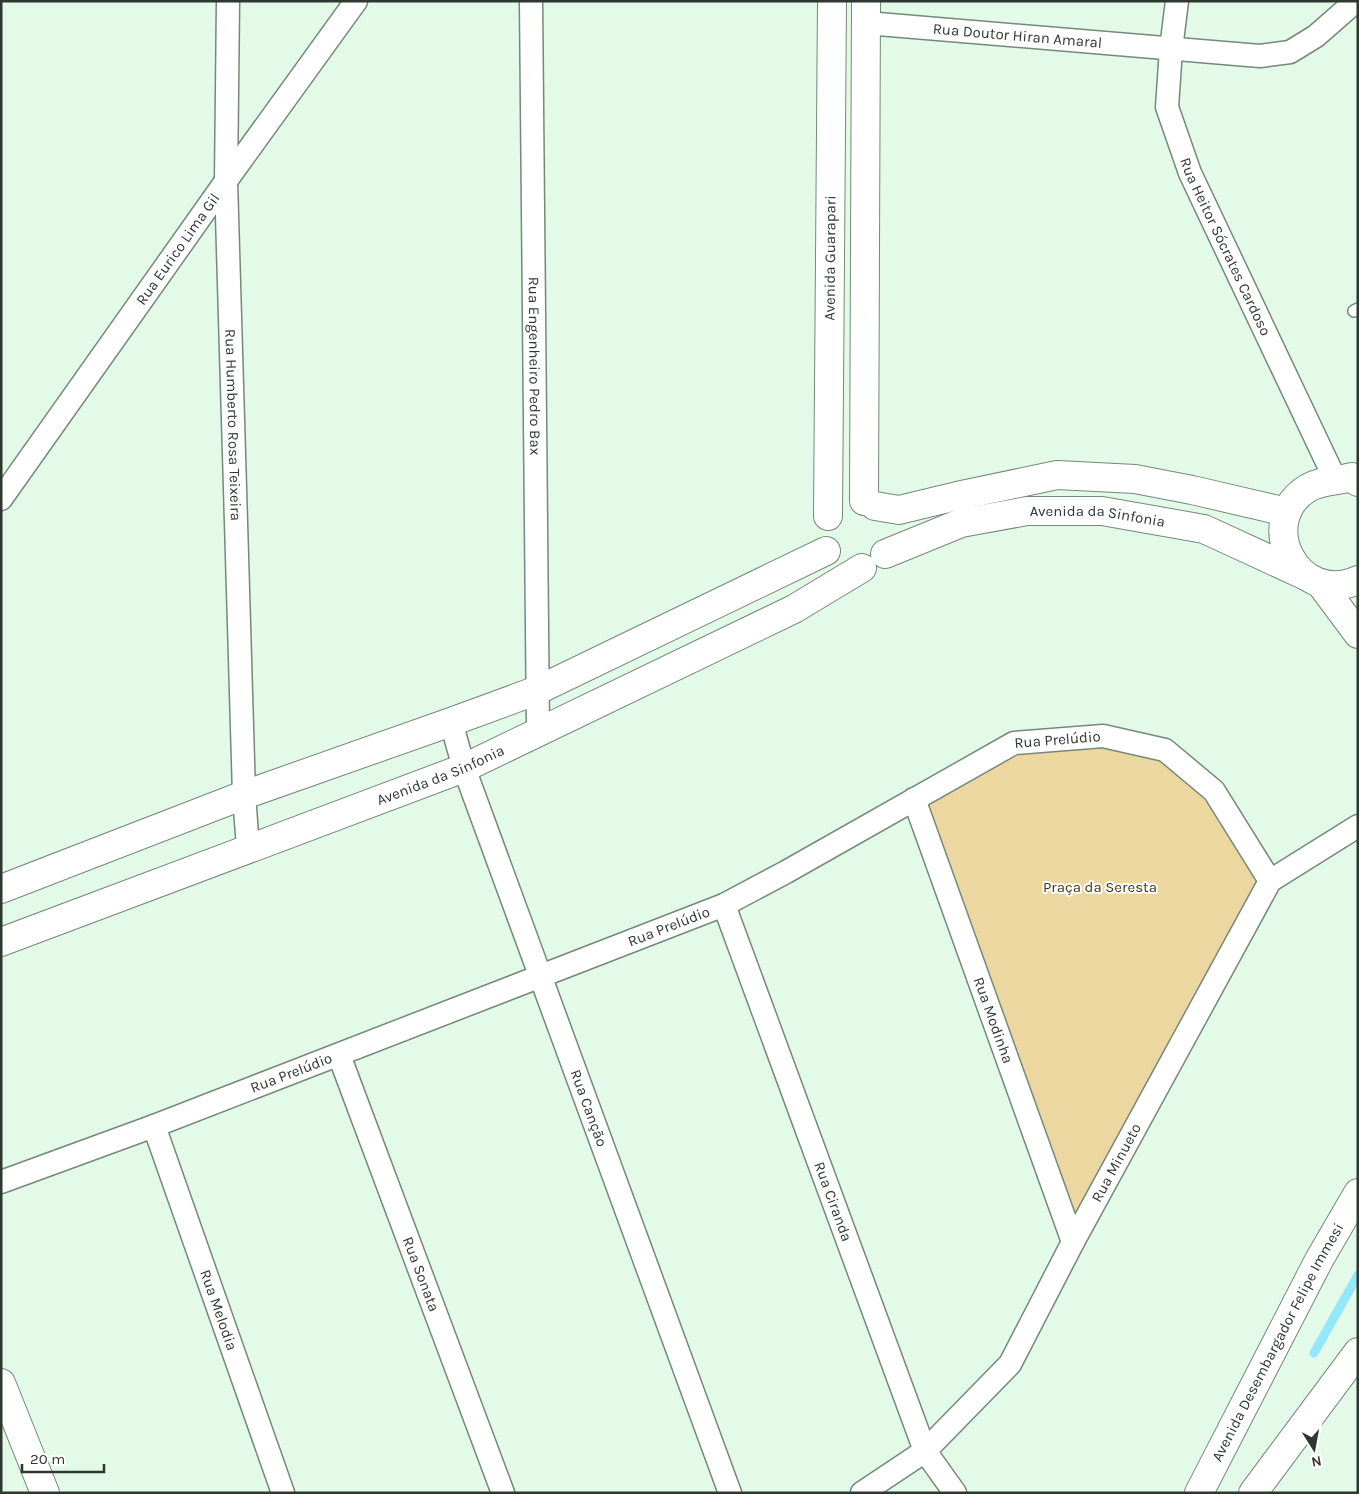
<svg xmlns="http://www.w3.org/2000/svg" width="1359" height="1494" viewBox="0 0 1359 1494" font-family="Karla,sans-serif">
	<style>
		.green { fill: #ecd7a0 }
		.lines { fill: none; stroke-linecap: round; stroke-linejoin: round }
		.stream { stroke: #95e7fb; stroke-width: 9 }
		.lane-casing { stroke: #758979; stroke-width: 14 }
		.street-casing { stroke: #758979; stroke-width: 25 }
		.secondary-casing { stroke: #758979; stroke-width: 30 }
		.lane { stroke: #fff; stroke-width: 11 }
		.street { stroke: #fff; stroke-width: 22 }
		.secondary { stroke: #fff; stroke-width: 28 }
		.labels { text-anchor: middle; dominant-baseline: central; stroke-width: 4; stroke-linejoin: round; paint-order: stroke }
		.street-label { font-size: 15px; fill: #2f3731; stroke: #fff }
		.park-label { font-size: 15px; fill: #413511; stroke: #fff }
	</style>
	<rect width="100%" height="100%" fill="#e3fae8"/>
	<path class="green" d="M1014 743 1165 750 1214 791 1270 881 1073 1242 914 799Z"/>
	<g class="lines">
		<path class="stream" d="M1314 1353 1358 1275"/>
		<defs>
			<path id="lane" d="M1354 311 1358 309"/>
			<g id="street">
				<path id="s1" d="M228 1 226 181 244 795 248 848"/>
				<path id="s2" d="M531 1 538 732"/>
				<path id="s3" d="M1177 1 1171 49 1167 107 1190 173 1335 479"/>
				<path id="s4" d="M866 23 1260 56 1290 52 1316 36 1356 1"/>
				<path id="s5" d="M1 499 226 181 356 1"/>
				<path id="s6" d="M451 722 464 768 730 1493"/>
				<path id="s7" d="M914 799 1073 1242"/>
				<path id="s8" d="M724 905 925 1451 955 1493"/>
				<path id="s9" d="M339 1055 503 1493"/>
				<path id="s10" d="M154 1126 283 1493"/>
				<path id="s11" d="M1 1182 154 1126 724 905 786 872 1014 743 1103 736 1165 750 1214 791 1270 881"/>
				<path id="s12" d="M862 1493 925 1451 1010 1364 1073 1242 1270 881 1358 826"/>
			</g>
			<g id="secondary">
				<path d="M1358 482 1352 477C1338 481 1322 480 1308 488 1254 521 1297 607 1358 580"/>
				<path d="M864 501 866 1"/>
				<path d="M875 506 899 510 957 496 1057 475 1135 479 1192 490 1287 512"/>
				<path id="s13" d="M828 516 832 1"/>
				<path id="s14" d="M885 554 961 523 1027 511H1102L1204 529 1306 576"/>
				<path d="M1320 583 1358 634"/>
				<path d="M1 889 244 795 451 722 538 690 826 551"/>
				<path id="s15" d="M1 942 464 768 794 609 862 568"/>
				<path d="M1 1383 45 1493"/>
				<path id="s16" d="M1199 1493 1319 1260 1358 1193"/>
				<path d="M1253 1493 1358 1352"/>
			</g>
		</defs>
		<use href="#lane" class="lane-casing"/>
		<use href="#street" class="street-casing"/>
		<use href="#secondary" class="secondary-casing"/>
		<use href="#lane" class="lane"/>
		<use href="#street" class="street"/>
		<use href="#secondary" class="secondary"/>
	</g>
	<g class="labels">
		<g class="street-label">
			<text stroke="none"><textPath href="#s4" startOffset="152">Rua Doutor Hiran Amaral</textPath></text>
			<text stroke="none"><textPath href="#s3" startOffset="258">Rua Heitor Sócrates Cardoso</textPath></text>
			<text stroke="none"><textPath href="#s5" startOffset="306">Rua Eurico Lima Gil</textPath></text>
			<text stroke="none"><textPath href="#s13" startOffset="258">Avenida Guarapari</textPath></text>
			<text stroke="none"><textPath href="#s2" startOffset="365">Rua Engenheiro Pedro Bax</textPath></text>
			<text stroke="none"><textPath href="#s1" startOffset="424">Rua Humberto Rosa Teixeira</textPath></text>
			<text stroke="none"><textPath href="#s14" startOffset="220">Avenida da Sinfonia</textPath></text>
			<text stroke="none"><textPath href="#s11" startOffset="1150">Rua Prelúdio</textPath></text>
			<text stroke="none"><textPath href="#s15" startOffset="470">Avenida da Sinfonia</textPath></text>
			<text stroke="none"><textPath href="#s11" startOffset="715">Rua Prelúdio</textPath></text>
			<text stroke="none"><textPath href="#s7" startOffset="235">Rua Modinha</textPath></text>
			<text stroke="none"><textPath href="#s11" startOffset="310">Rua Prelúdio</textPath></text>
			<text stroke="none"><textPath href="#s6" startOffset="410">Rua Canção</textPath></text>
			<text stroke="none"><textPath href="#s12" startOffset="425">Rua Minueto</textPath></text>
			<text stroke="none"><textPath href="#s8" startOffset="316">Rua Ciranda</textPath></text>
			<text stroke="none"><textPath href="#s9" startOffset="234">Rua Sonata</textPath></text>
			<text stroke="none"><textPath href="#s10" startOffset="195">Rua Melodia</textPath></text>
			<text stroke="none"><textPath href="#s16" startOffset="170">Avenida Desembargador Felipe Immesi</textPath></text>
		</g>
		<g class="park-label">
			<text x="1100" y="887">Praça da Seresta</text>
		</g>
	</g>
	<rect width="1359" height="1494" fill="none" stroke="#2f3731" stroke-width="5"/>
	<g transform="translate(1314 1449) rotate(169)" stroke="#ffffff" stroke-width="4" paint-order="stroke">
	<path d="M0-4L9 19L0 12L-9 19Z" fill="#2f3731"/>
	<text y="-8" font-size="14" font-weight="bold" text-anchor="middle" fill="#2f3731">N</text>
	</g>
	<path d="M22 1464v8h82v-8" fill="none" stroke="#2f3731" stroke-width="2.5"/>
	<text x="30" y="1464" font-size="15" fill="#2f3731" stroke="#ffffff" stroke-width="4" paint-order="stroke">20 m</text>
</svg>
